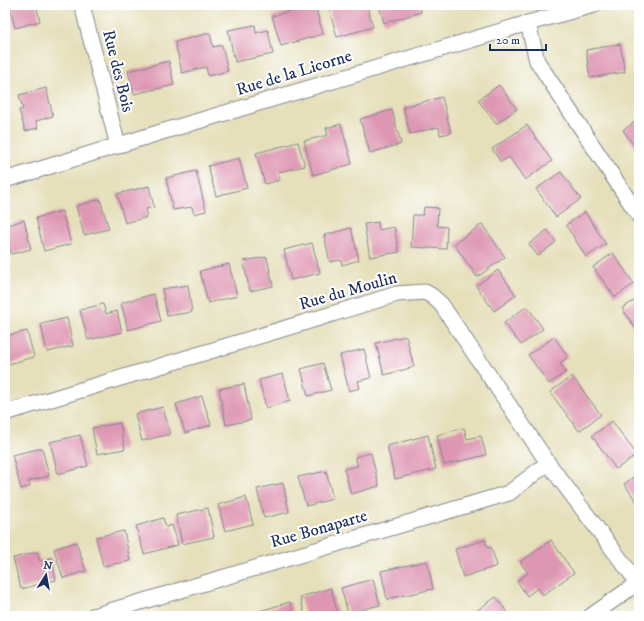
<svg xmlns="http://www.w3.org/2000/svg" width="644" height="621" viewBox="0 0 644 621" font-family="'IM FELL DW Pica',serif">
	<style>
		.building { fill: #de97b2 }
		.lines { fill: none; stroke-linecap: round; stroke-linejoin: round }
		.minor-casing { stroke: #80878c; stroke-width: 17 }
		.minor { stroke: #fff; stroke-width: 15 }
		.labels { text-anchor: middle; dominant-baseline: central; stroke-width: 4; stroke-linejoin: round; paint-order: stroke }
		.street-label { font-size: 17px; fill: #1b2f5e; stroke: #fff }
	</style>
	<rect width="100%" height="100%" fill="#fff"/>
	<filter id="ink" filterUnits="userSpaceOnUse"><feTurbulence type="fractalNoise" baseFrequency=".025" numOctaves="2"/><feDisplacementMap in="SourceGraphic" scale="8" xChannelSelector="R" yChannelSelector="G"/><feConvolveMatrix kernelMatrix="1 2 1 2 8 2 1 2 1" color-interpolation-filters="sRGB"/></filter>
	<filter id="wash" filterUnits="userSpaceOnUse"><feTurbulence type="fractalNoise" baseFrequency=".012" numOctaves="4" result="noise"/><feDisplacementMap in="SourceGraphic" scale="16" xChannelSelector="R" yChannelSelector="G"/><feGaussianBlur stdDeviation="0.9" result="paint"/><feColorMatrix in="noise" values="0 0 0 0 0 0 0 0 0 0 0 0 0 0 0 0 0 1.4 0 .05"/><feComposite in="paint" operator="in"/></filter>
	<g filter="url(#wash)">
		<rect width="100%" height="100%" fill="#e5dfba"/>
		<g id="blocks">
			<g class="building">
				<path d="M9 5H36L40 21 15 28Z"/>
				<path d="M313 5H315L323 34 281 46 272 16Z"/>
				<path d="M328 5H367L373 27 337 37Z"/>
				<path d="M379 5H419L421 12 384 23Z"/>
				<path d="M255 25 256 33 268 30 273 54 235 62 228 30Z"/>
				<path d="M210 33 213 47 222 45 228 71 208 76 206 67 182 73 175 42Z"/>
				<path d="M620 44 625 72 590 78 586 50Z"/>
				<path d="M169 61 174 85 134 94 128 71Z"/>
				<path d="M499 85 517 109 496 124 478 100Z"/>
				<path d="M46 88 53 116 36 121 38 128 25 131 19 110 23 109 19 95Z"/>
				<path d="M442 97 451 133 440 135 439 127 410 134 403 107Z"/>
				<path d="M392 110 401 144 370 153 360 119Z"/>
				<path d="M639 119V153L623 130Z"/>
				<path d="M341 124 352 164 313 175 304 141 328 135 326 128Z"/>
				<path d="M527 125 552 161 525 180 509 157 501 162 492 149Z"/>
				<path d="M298 142 305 166 278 172 280 180 265 184 256 153Z"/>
				<path d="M239 158 247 188 216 196 208 166Z"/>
				<path d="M196 171 206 211 194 214 192 207 173 210 166 178Z"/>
				<path d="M561 172 581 199 556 217 536 189Z"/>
				<path d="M149 186 154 207 146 209 148 217 125 223 117 194Z"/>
				<path d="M100 199 109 229 84 235 76 206Z"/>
				<path d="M424 207 438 208 437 226 447 227 446 249 411 247 413 215H423Z"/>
				<path d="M62 211 71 244 44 251 36 218Z"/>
				<path d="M585 212 606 244 586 257 566 225Z"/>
				<path d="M24 220 31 249 11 254 5 231V226Z"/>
				<path d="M378 222 379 230 394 227 399 252 370 257 364 224Z"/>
				<path d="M482 224 505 257 477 277 454 244Z"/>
				<path d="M351 228 359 260 342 265 341 260 330 262 324 235Z"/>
				<path d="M547 230 556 242 538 256 529 244Z"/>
				<path d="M312 243 320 273 291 280 284 250Z"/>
				<path d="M613 253 634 284 615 297 593 267Z"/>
				<path d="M267 257 273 286 250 291 243 261Z"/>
				<path d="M229 264 237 296 208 303 200 271Z"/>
				<path d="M498 270 516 295 494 311 476 286Z"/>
				<path d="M188 285 192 312 167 316 162 289Z"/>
				<path d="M154 294 161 321 128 330 121 303Z"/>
				<path d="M639 298V334L622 308Z"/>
				<path d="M103 304 106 314 117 311 122 332 88 340 80 310Z"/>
				<path d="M527 306 543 329 521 345 504 323Z"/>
				<path d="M67 318 73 346 47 352 41 324Z"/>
				<path d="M27 331 34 357 5 365V336Z"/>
				<path d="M406 336 414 367 384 375 376 343Z"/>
				<path d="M554 337 568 357 560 363 566 372 549 384 528 355Z"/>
				<path d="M364 349 371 378 358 381 360 388 349 391 340 355Z"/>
				<path d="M323 363 331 390 308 396 301 369Z"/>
				<path d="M283 374 290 401 266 408 259 380Z"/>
				<path d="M572 376 601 415 579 431 550 392Z"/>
				<path d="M244 384 251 420 226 425 219 389Z"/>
				<path d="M202 396 211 425 185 433 176 404Z"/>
				<path d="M163 407 170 434 142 441 135 414Z"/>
				<path d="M612 421 637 455 616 469 592 436Z"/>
				<path d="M120 423 125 449 97 454 92 428Z"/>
				<path d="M464 428 467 439 481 436 486 455 444 465 437 435Z"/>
				<path d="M80 435 88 466 58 474 50 442Z"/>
				<path d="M428 435 436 469 395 479 387 446Z"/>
				<path d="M42 448 49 476 28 481 30 486 21 489 12 455Z"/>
				<path d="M371 453 379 486 351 494 344 469 358 466 355 457Z"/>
				<path d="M326 471 333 499 306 506 298 477Z"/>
				<path d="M639 473V505L624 484Z"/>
				<path d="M283 483 289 512 264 518 257 489Z"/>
				<path d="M246 497 253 524 225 531 218 505Z"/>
				<path d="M208 508 214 537 182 544 176 515Z"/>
				<path d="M163 518 166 527 172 525 178 545 144 554 136 526Z"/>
				<path d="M124 531 130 561 103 566 96 537Z"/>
				<path d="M485 540 488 548 491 547 497 566 463 577 455 549Z"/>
				<path d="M551 540 574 573 543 595 538 588 527 596 517 581 528 573 520 562Z"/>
				<path d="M76 542 86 571 63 578 54 549Z"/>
				<path d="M37 552 40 561 51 558 56 580 21 589 13 558Z"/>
				<path d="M427 561 433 589 387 599 381 571Z"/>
				<path d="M373 579 380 605 348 613 341 588Z"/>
				<path d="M331 588 338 615 333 616H305L300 597Z"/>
				<path d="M496 597 510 616H469Z"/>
				<path d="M290 602 294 616H257L256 612Z"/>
				<path d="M249 612 250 616H236V615Z"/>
			</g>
		</g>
	</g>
	<g filter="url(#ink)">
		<use href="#blocks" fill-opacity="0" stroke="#80878c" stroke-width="1"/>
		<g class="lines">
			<defs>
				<g id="minor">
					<path d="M82 5 118 146"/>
					<path d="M528 23 537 61 639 216"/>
					<path d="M5 180 168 130 528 23 594 5"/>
					<path d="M5 413 306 322 397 294 425 292 432 296 441 304 548 463 638 583"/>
					<path d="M93 616 509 493 548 463"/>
					<path d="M591 616 639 582"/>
				</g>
			</defs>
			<use href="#minor" class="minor-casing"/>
			<use href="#minor" class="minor"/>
		</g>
	</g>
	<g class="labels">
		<g class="street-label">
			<text transform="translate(118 71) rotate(76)">Rue des Bois</text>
			<text transform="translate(294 73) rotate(-17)">Rue de la Licorne</text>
			<text transform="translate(348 291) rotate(-16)">Rue du Moulin</text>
			<text transform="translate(319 529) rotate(-16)">Rue Bonaparte</text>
		</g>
	</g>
	<rect width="644" height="621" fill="none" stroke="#fff" stroke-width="20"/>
	<g transform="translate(46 575) rotate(11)" stroke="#ffffff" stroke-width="3" paint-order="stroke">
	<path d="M0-3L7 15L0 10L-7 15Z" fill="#1b2f5e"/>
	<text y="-6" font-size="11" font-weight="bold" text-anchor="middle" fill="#1b2f5e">N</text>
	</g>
	<path d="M490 44v6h56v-6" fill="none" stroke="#1b2f5e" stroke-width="2"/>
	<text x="496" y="44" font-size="12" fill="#1b2f5e" stroke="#ffffff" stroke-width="3" paint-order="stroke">20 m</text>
</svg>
